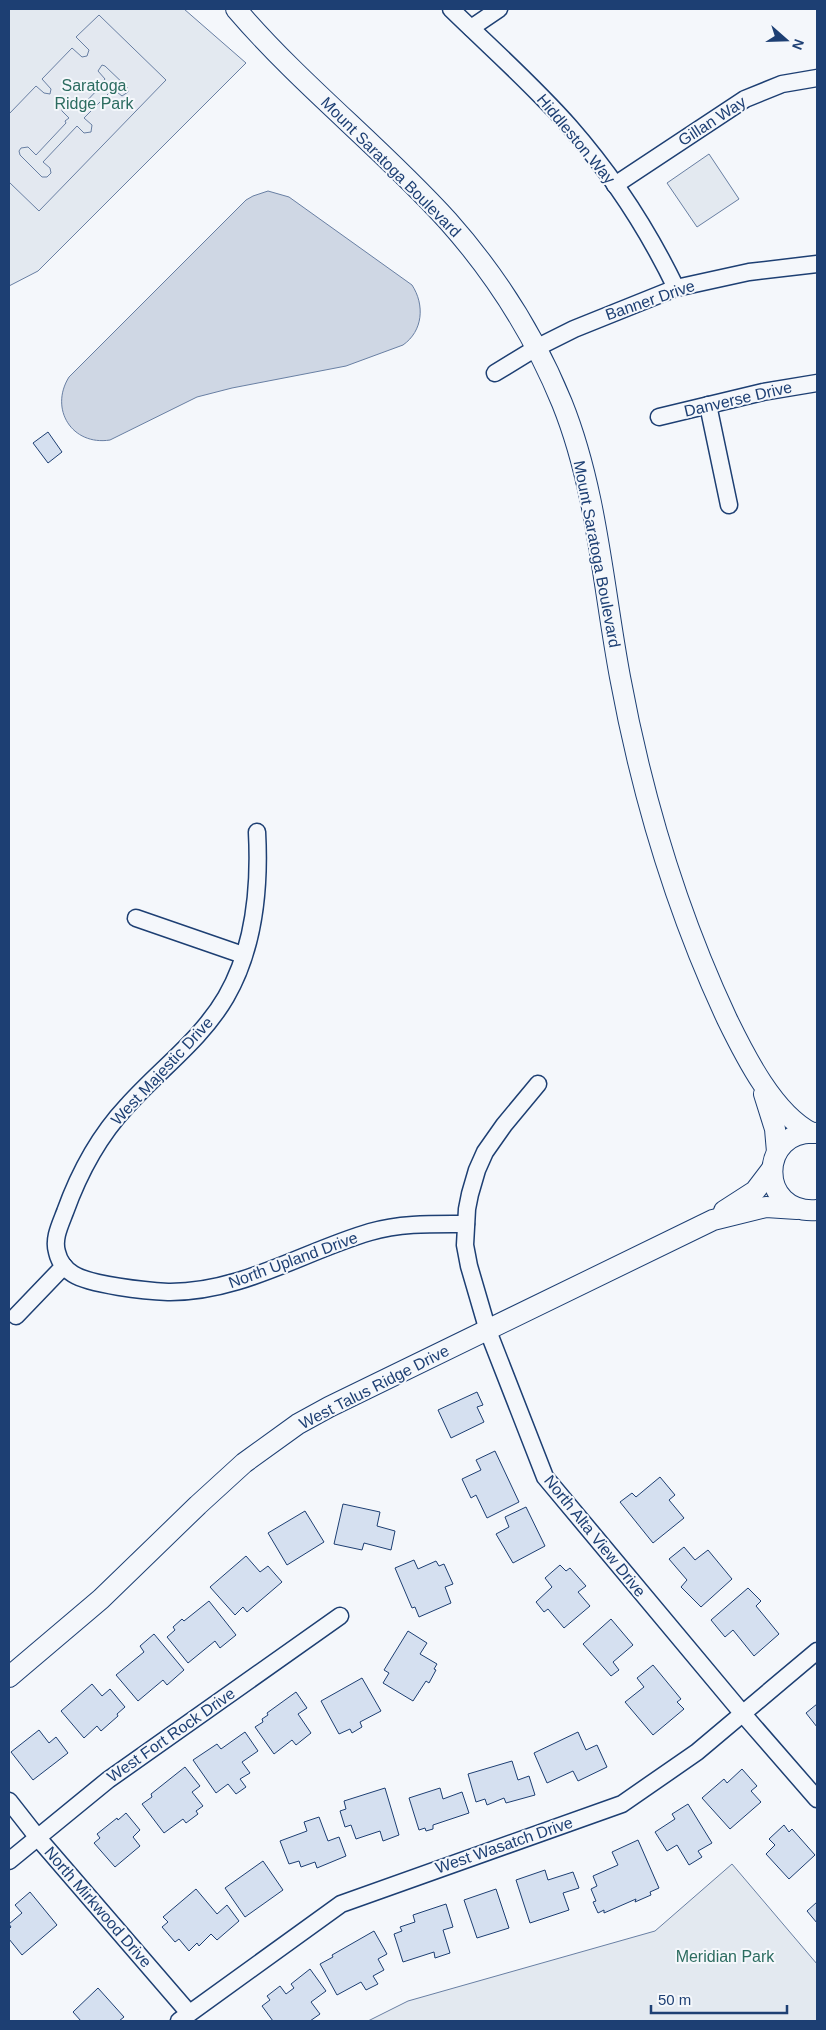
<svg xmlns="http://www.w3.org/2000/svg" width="826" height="2030" viewBox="0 0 826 2030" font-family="Arial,sans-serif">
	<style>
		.green { fill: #e3e9f0; stroke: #687fa3 }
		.parking { fill: #e3e8f0; stroke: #687fa3; fill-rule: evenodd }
		.water { fill: #cfd7e4; stroke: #687fa3 }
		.building { fill: #d5e0f0; stroke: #1d3f73 }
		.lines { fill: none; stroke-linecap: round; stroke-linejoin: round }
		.minor-casing { stroke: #1d3f73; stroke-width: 19 }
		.tertiary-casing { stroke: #1d3f73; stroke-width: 22 }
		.minor { stroke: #f4f7fb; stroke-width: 16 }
		.tertiary { stroke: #f4f7fb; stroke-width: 20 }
		.labels { text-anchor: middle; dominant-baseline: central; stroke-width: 4; stroke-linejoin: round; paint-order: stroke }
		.park-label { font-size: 16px; fill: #2c6c60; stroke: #f4f7fb }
		.street-label { font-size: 16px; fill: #1d3f73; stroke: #f4f7fb }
	</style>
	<rect width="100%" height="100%" fill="#f4f7fb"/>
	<g class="green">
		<path d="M9 9H184L246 63 38 271 9 286Z"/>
		<path d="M709 154 739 199 697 227 667 183Z"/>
		<path d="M732 1864 817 1964V2021H368L408 2001 655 1931Z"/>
	</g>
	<path class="parking" d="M99 15 166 80 39 211 9 182V114L36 86 44 93 50 94 51 89 42 79 72 48 82 57 87 56 89 50 76 37ZM102 65 105 66 127 87 128 92 122 96 113 89 84 118 92 125 91 132 84 133 77 126 43 162 50 168 51 173 47 177H42L20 155 19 151 21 148 28 147 36 155 66 123 65 121 69 118 62 111V105L69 103 77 111 103 84 102 83 105 79 98 71Z"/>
	<path class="water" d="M268 191 289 197 412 285C425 305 423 331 403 345L346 366 232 388 197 397 110 440C72 446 49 409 69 377L246 200 253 196Z"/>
	<g class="building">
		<path d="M48 432 62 452 48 463 33 443Z"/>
		<path d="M477 1392 483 1405 477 1407 484 1422 451 1438 438 1410Z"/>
		<path d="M495 1451 519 1502 487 1518 476 1495 471 1498 462 1479 481 1470 476 1460Z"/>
		<path d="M660 1477 675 1495 669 1500 684 1518 653 1543 620 1502 632 1493 636 1497Z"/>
		<path d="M343 1504 380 1512 377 1526 395 1531 391 1550 364 1543 362 1550 334 1544Z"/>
		<path d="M526 1507 545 1546 513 1563 496 1534 509 1527 505 1517Z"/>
		<path d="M305 1511 324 1542 287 1565 268 1533Z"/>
		<path d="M684 1547 695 1560 708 1550 732 1579 701 1607 681 1587 687 1580 669 1559Z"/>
		<path d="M246 1556 260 1572 268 1566 282 1582 247 1612 243 1607 235 1615 210 1587Z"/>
		<path d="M414 1560 418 1569 436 1561 439 1566 444 1564 453 1584 445 1587 451 1603 419 1617 415 1607 412 1608 395 1568Z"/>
		<path d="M560 1565 566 1571 570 1568 586 1586 578 1592 590 1606 564 1628 548 1609 544 1612 536 1602 552 1587 545 1578Z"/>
		<path d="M748 1588 761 1601 756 1606 779 1634 754 1656 733 1630 725 1637 711 1620Z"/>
		<path d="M209 1601 236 1635 220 1648 215 1641 188 1663 167 1637 175 1630 173 1627 182 1619 184 1621Z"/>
		<path d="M611 1619 633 1645 613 1662 619 1670 611 1676 583 1644Z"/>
		<path d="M408 1631 427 1643 420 1654 437 1664 434 1669 436 1670 429 1683 426 1681 413 1701 383 1683 389 1673 384 1670Z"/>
		<path d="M154 1634 184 1670 167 1685 163 1680 138 1701 116 1675 144 1652 140 1646Z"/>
		<path d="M653 1665 681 1699 677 1702 684 1709 653 1735 625 1702 644 1687 637 1678Z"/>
		<path d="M362 1678 381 1711 360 1722 362 1727 352 1733 350 1729 339 1734 321 1701Z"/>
		<path d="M92 1684 102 1696 110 1689 125 1707 117 1714 118 1716 101 1731 97 1726 84 1738 61 1711Z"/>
		<path d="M296 1692 307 1708 298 1714 311 1733 296 1745 292 1740 274 1754 255 1727 263 1722 262 1719 268 1715 267 1713Z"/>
		<path d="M817 1704V1727L806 1713Z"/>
		<path d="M39 1730 49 1743 56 1737 68 1753 33 1780 11 1752Z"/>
		<path d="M245 1732 258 1751 242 1762 250 1773 240 1779 246 1787 236 1794 228 1784 216 1793 193 1760 217 1744 221 1749Z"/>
		<path d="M578 1732 586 1750 597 1745 607 1767 578 1781 573 1771 547 1783 534 1753Z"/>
		<path d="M512 1761 518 1780 529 1776 535 1795 506 1803 504 1798 487 1805 485 1799 476 1802 468 1774Z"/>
		<path d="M185 1767 200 1786 192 1792 203 1806 196 1811 198 1814 186 1823 183 1819 164 1833 142 1804 152 1797 151 1794Z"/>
		<path d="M742 1769 757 1786 751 1791 761 1802 730 1829 702 1798 724 1779 727 1783Z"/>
		<path d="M385 1788 399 1835 383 1841 380 1831 356 1839 351 1825 345 1827 340 1811 346 1809 344 1801Z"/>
		<path d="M440 1788 443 1799 462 1792 469 1813 433 1825V1829L426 1831 425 1828 419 1830 409 1798Z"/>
		<path d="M688 1804 712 1843 698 1851 702 1857 689 1865 677 1845 667 1851 655 1832 675 1819 672 1814Z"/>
		<path d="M126 1813 140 1830 133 1837 140 1846 115 1867 94 1843 100 1838 97 1834 117 1818 118 1820Z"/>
		<path d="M319 1817 328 1841 339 1837 346 1856 317 1868 315 1862 301 1867 299 1861 289 1864 280 1841 307 1831 304 1822Z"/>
		<path d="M784 1825 789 1832 792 1829 815 1855 789 1879 766 1854 775 1845 769 1839Z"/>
		<path d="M638 1840 659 1888 650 1892 651 1895 635 1902 636 1899 604 1913V1910L598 1913 593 1902 596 1901 591 1889 597 1886 593 1876 618 1865 612 1852Z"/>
		<path d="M263 1861 283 1890 245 1917 225 1888Z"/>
		<path d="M545 1870 548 1880 573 1872 579 1888 563 1893 569 1910 530 1923 516 1880Z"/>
		<path d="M196 1889 217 1914 227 1905 239 1921 217 1940 211 1934 199 1946 197 1943 189 1951 179 1939 175 1942 162 1927 168 1922 163 1917Z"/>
		<path d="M496 1889 509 1928 477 1938 464 1900Z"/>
		<path d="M30 1892 57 1925 22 1955 9 1939V1929L11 1927 9 1924 22 1913 15 1905Z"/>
		<path d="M817 1902V1923L807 1911Z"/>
		<path d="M446 1904 453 1927 443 1930 450 1953 435 1958 434 1952 403 1962 394 1934 402 1931 400 1927 415 1922 413 1915Z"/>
		<path d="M374 1931 387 1954 378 1959 384 1970 373 1976 378 1984 366 1990 361 1982 337 1995 320 1964 333 1957 332 1955Z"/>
		<path d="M310 1969 326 1991 311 2002 320 2014 310 2021H273L262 2006 270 2000 267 1996 280 1986 286 1994 294 1988 291 1984Z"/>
		<path d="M98 1988 124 2017 119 2021H81L73 2012Z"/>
	</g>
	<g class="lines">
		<defs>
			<g id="minor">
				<path d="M451 9C491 48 533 85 570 127 612 175 648 230 676 288"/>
				<path d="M471 28 499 9"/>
				<path d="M615 185 745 99 782 84 817 78"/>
				<path d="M495 373 536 348 574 329 676 288 749 272 817 264"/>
				<path d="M708 405 729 505"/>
				<path d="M659 417 763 392 817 383"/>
				<path d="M257 832C260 888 255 947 226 997 201 1040 160 1069 127 1106 98 1137 79 1173 65 1212 60 1225 53 1239 57 1252 59 1261 65 1269 73 1274 90 1285 146 1291 168 1292 240 1293 302 1252 370 1232 401 1223 433 1224 466 1224"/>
				<path d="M136 918 243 955"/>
				<path d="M538 1084 504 1125 485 1152 477 1170 470 1194 467 1209 465 1245 469 1266 488 1331 545 1477 743 1714 817 1799"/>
				<path d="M16 1316 64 1266"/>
				<path d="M9 1801 38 1838 189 2013"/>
				<path d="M9 1861 108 1780 340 1616"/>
				<path d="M179 2021 341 1904 622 1804 697 1752 817 1651"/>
			</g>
			<g id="tertiary">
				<path d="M236 9C301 85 381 147 448 221 496 275 535 337 562 403 597 490 603 586 620 677 642 796 676 910 727 1019 745 1056 774 1114 812 1133"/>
				<path d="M764 1094 775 1129 777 1152"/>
				<path d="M817 1133C758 1128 757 1215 817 1210"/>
				<path d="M724 1211 755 1191 771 1170"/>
				<path d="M9 1677 101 1599 198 1505 244 1463 298 1424 329 1407 713 1220 766 1207 797 1209"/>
			</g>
		</defs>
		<use href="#minor" class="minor-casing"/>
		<use href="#tertiary" class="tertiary-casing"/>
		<use href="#minor" class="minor"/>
		<use href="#tertiary" class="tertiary"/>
	</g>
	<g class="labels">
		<g class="park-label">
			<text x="94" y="85">Saratoga<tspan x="94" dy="18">Ridge Park</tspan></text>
			<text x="725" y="1956">Meridian Park</text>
		</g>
		<g class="street-label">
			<text transform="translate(712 121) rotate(-33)">Gillan Way</text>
			<text transform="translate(576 139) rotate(50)">Hiddleston Way</text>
			<text transform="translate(391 167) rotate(45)">Mount Saratoga Boulevard</text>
			<text transform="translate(650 300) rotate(-19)">Banner Drive</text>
			<text transform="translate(738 399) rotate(-13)">Danverse Drive</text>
			<text transform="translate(597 554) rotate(79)">Mount Saratoga Boulevard</text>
			<text transform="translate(162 1071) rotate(-47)">West Majestic Drive</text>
			<text transform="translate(293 1260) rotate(-20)">North Upland Drive</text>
			<text transform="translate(374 1387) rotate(-27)">West Talus Ridge Drive</text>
			<text transform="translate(595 1536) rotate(51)">North Alta View Drive</text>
			<text transform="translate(171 1735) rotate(-35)">West Fort Rock Drive</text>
			<text transform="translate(504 1845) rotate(-19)">West Wasatch Drive</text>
			<text transform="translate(98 1907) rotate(49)">North Mirkwood Drive</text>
		</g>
	</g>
	<rect width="826" height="2030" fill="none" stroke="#1d3f73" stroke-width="20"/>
	<g transform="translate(786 40) rotate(110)" stroke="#f4f7fb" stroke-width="4" paint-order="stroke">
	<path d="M0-4L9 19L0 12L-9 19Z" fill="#1d3f73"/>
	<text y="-8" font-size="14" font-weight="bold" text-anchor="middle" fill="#1d3f73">N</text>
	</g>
	<path d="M651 2005v8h136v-8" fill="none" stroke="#1d3f73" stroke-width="2.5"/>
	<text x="658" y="2005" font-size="15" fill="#1d3f73" stroke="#f4f7fb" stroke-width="4" paint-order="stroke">50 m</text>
</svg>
